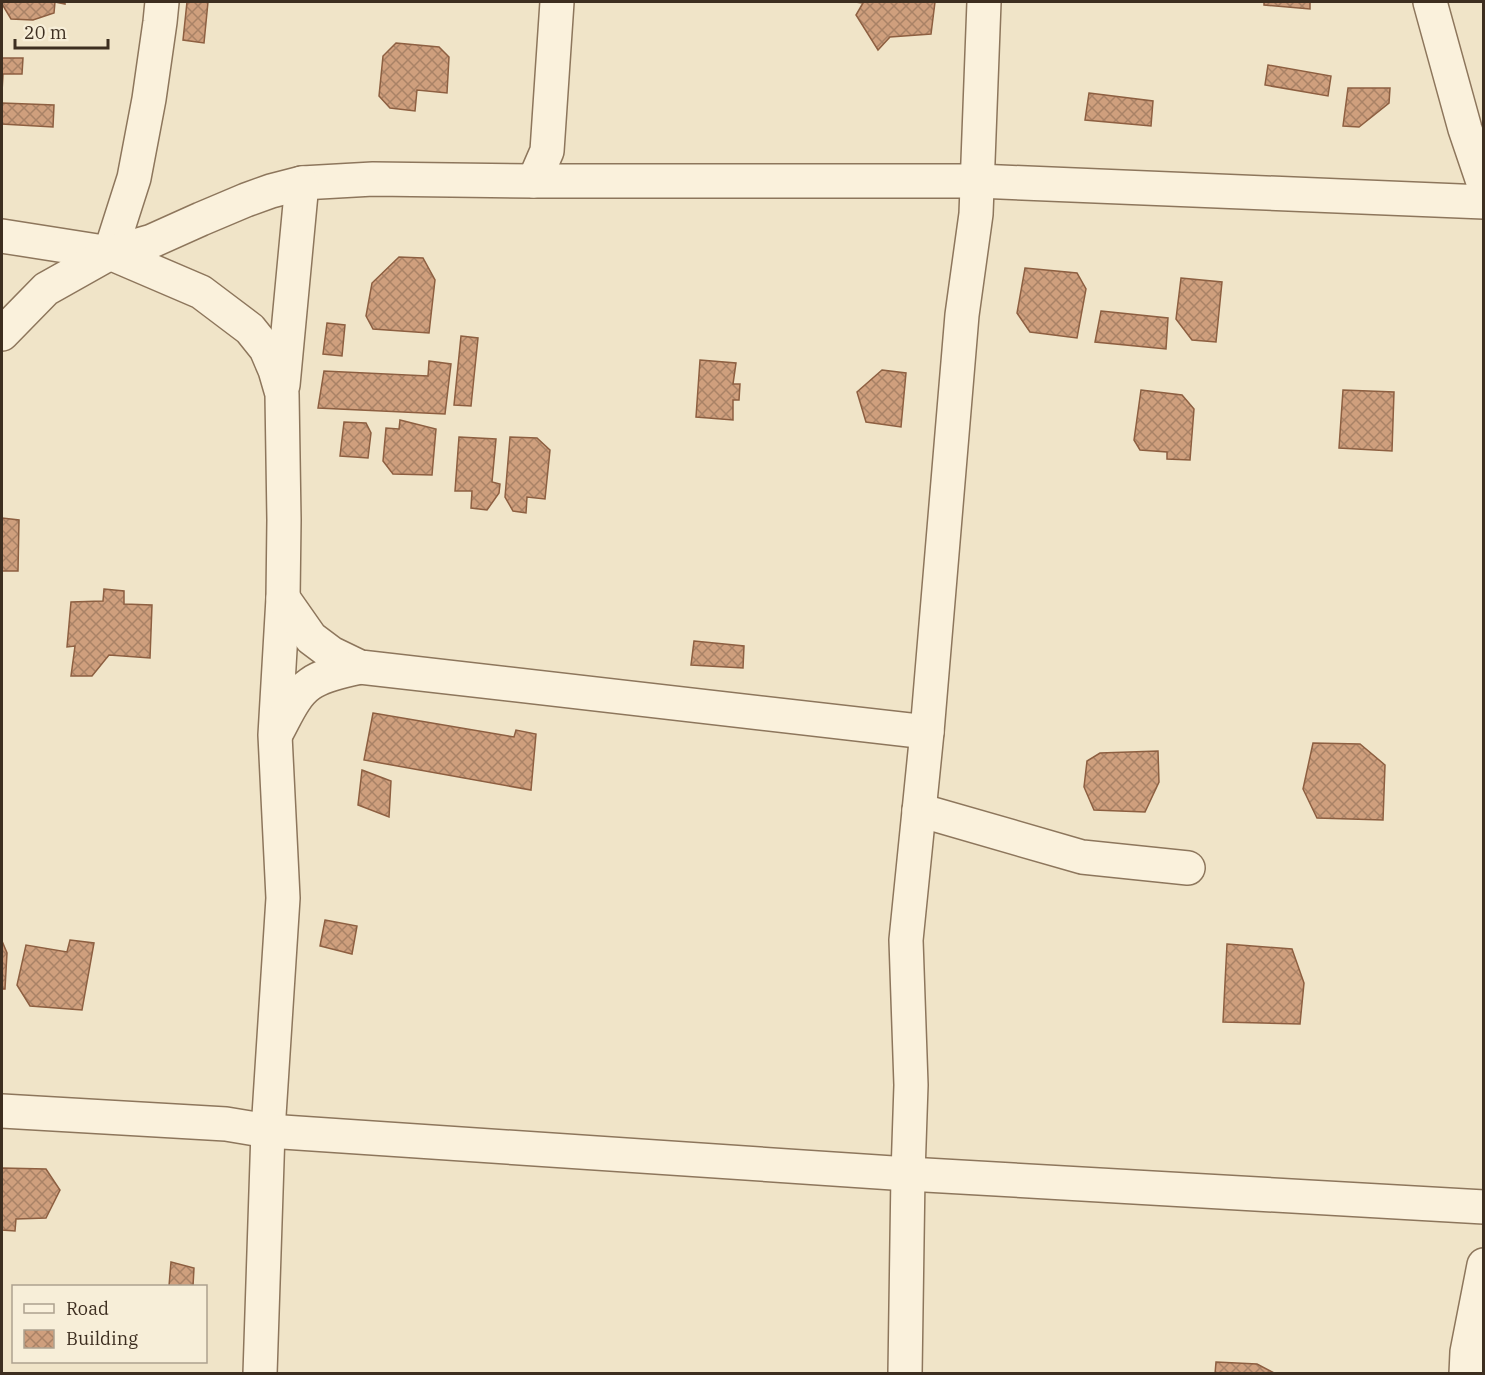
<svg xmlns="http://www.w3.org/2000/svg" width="1485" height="1375" viewBox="0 0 1485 1375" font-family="'IBM Plex Serif',serif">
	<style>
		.building { fill: url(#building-cross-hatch); stroke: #8d5f41; stroke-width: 1.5 }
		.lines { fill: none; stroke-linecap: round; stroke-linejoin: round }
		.street-casing { stroke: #8d765c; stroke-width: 36 }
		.street { stroke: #faf1dc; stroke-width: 33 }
	</style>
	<defs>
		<pattern id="building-cross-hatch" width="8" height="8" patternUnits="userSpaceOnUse" patternTransform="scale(1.5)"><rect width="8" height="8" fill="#cf9f7d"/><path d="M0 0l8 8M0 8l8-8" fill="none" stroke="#a98266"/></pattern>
	</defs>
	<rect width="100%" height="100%" fill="#f0e4c8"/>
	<g class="building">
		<path d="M2 2H65V4L55 2 54 13 33 20 11 19 2 4Z"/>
		<path d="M187 2H208L204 43 183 40Z"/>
		<path d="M855 2H935L931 34 890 37 878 50 856 15 863 3Z"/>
		<path d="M1264 2H1310V9L1264 5Z"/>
		<path d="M396 43 439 47 449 57 447 93 417 90 415 111 390 108 379 96 383 56Z"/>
		<path d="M2 58H23L22 74H3L2 92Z"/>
		<path d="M1268 65 1331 76 1328 96 1265 85Z"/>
		<path d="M1348 88H1390L1389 103 1359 127 1343 126Z"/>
		<path d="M1089 93 1153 101 1151 126 1085 120Z"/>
		<path d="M2 103 54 105 53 127 2 124Z"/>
		<path d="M399 257 423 258 435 280 429 333 373 329 366 316 372 283Z"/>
		<path d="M1025 268 1077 273 1086 289 1077 338 1030 332 1017 313Z"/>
		<path d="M1181 278 1222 282 1216 342 1192 340 1176 319Z"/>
		<path d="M1101 311 1168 318 1166 349 1095 342Z"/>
		<path d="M327 323 345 325 342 356 323 354Z"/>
		<path d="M461 336 478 338 471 406 454 405Z"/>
		<path d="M700 360 736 363 733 384H740L739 400H733V420L696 417Z"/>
		<path d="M429 361 451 364 445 414 318 408 324 371 428 376Z"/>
		<path d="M882 370 906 373 901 427 866 422 857 392Z"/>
		<path d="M1141 390 1182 395 1194 409 1190 460 1167 459V452L1140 450 1134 440Z"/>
		<path d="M1343 390 1394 392 1392 451 1339 448Z"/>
		<path d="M400 420 436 429 432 475 393 474 383 461 386 428 399 429Z"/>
		<path d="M344 422 366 423 371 433 368 458 340 456Z"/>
		<path d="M459 437 496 439 492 482 500 484 499 493 487 510 471 508 472 491H455Z"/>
		<path d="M510 437 537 438 550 450 545 499 527 497 526 513 513 511 505 497Z"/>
		<path d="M2 518 19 520 18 571H2Z"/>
		<path d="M104 589 124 591V604L152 605 150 658 109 655 92 676H71L75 646 67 647 71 602 103 601Z"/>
		<path d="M694 641 744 646 743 668 691 665Z"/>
		<path d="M373 713 514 737 516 730 536 734 531 790 364 760Z"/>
		<path d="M1313 743 1360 744 1385 765 1383 820 1317 818 1303 789Z"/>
		<path d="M1158 751 1159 782 1145 812 1094 810 1084 787 1087 761 1100 753Z"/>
		<path d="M362 770 391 781 389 817 358 805Z"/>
		<path d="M325 920 357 926 352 954 320 946Z"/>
		<path d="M70 940 94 943 82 1010 30 1006 17 985 26 945 67 952Z"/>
		<path d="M2 941 7 953 5 989H2Z"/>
		<path d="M1227 944 1292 949 1304 983 1300 1024 1223 1022Z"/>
		<path d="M2 1168 46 1169 60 1190 46 1218 16 1219 15 1231 2 1230Z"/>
		<path d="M171 1262 194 1268 193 1286H169Z"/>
		<path d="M1216 1362 1257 1364 1276 1374H1215Z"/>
	</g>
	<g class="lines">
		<defs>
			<g id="street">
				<path d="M1430 2 1465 129 1484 185"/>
				<path d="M534 181 547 151 557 2"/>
				<path d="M2 236 110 253 201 292 250 329 266 349 275 370 282 394 284 520 283 598 275 735 283 898 268 1131 260 1374"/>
				<path d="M110 253 134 178 149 99 160 22 162 2"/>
				<path d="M2 334 46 289 110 253 152 241 201 219 246 200 271 191 302 183 373 179 534 181H977L1484 202"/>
				<path d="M283 385 302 183"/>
				<path d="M283 598 311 638 331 653 360 667 927 732"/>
				<path d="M277 732C286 716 294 695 310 684 324 674 344 671 360 667"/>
				<path d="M919 810 1082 857 1188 868"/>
				<path d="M2 1111 226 1124 268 1131 908 1174 1484 1207"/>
				<path d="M905 1374 908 1174 911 1085 906 940 927 732 962 315 976 214 984 2"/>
				<path d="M1466 1374 1467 1352 1484 1265"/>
			</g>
		</defs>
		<use href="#street" class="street-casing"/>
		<use href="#street" class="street"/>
	</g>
	<rect width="1485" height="1375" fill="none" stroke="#3d2e20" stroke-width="6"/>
	<rect x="12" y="1285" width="195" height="78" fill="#f7eed8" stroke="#ada18e" stroke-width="1.5"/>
	<rect x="24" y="1304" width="30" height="9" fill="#faf1dc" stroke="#ada18e" stroke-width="1.5"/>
	<text x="66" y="1315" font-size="18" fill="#3d2e20">Road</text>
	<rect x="24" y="1330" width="30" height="18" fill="url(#building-cross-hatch)" stroke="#ada18e" stroke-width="1.5"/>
	<text x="66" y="1345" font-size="18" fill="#3d2e20">Building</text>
	<path d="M15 39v9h93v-9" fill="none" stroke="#3d2e20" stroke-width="3"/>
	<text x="24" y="39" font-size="18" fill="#3d2e20" stroke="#f7eed8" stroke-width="4.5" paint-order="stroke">20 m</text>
</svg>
